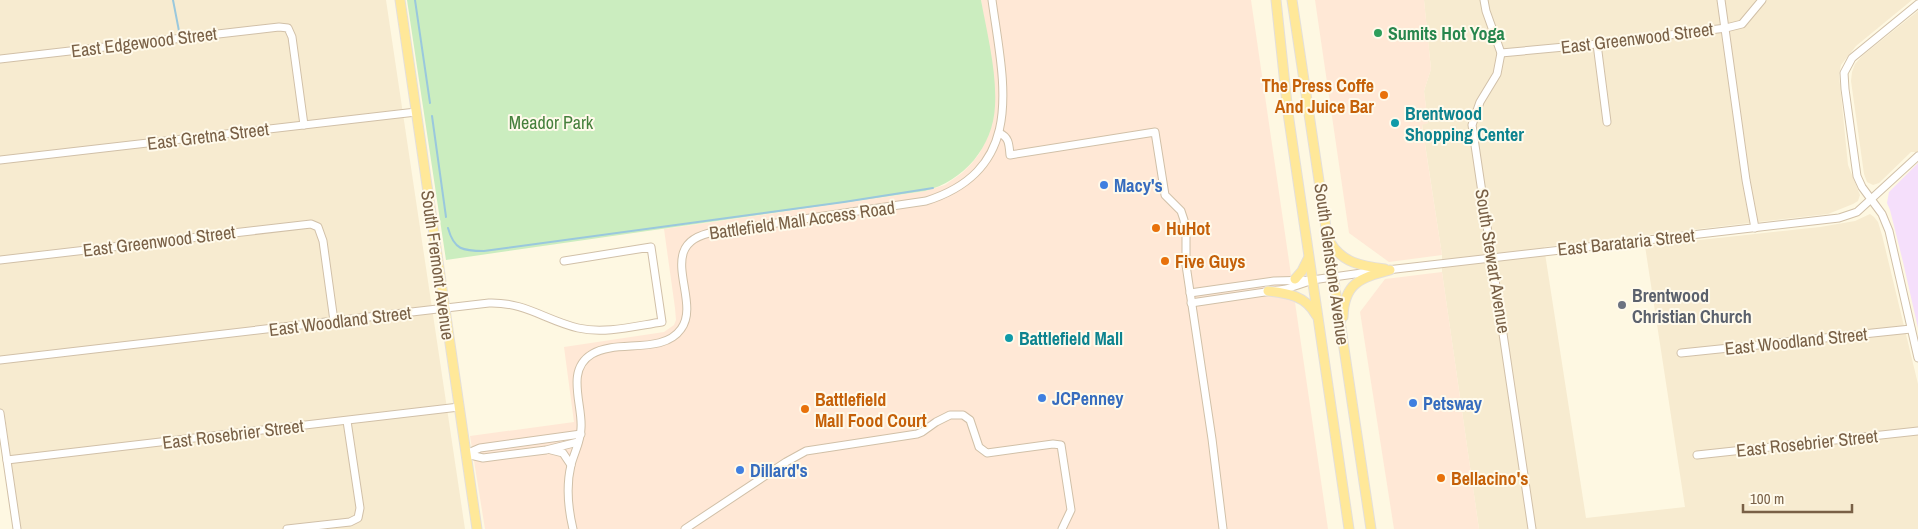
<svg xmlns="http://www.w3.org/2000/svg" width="1918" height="529" viewBox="0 0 1918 529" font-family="'Archivo Narrow',sans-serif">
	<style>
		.residential { fill: #f7ebd0 }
		.commercial { fill: #ffe8d6 }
		.education { fill: #f5dffb }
		.green { fill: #cbedbf }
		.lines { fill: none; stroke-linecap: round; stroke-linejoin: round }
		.stream { stroke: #9ac8dd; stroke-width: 2 }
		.minor-casing { stroke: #d1c0a8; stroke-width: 9 }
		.major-casing { stroke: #e4dfda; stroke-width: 11 }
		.minor { stroke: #fff; stroke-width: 7 }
		.major { stroke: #ffe899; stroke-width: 9 }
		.leisure-dot { fill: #2e9e5b; stroke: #fffaeb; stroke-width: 2 }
		.food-dot { fill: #e8710a; stroke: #fffaeb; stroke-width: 2 }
		.culture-dot { fill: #0f9aa8; stroke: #fffaeb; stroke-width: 2 }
		.shop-dot { fill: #3f7fe0; stroke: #fffaeb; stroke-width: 2 }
		.worship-dot { fill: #6b7280; stroke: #fffaeb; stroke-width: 2 }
		.labels { text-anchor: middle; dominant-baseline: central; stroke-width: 4; stroke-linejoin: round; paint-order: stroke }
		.leisure-label { font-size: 18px; font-weight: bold; fill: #27864d; stroke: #fffaeb; text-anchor: start }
		.street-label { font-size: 18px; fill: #796046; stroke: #fffaeb }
		.food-label { font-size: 18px; font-weight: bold; fill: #c56008; stroke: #fffaeb; text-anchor: start }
		.culture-label { font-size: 18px; font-weight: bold; fill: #0d838f; stroke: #fffaeb; text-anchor: start }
		.park-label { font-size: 18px; fill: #46803c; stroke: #fffaeb }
		.shop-label { font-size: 18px; font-weight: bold; fill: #366cbe; stroke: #fffaeb; text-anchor: start }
		.worship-label { font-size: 18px; font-weight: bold; fill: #5b616d; stroke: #fffaeb; text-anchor: start }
	</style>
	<rect width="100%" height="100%" fill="#fef8e2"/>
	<g class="residential">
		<path d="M0 0H386L465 529H21L4 410H0Z"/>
		<path d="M1424 0H1912L1856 46 1841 65 1839 75 1848 165 1860 195 1858 201 1853 204 1828 214 1544 247 1586 518 1685 507 1645 246 1820 227 1855 221 1870 214 1874 217 1878 222 1882 235 1918 384V529H1479L1442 272V255L1422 124 1428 123 1424 91 1431 69Z"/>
		<path d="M1918 11V152H1911L1879 183 1873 185 1867 182 1864 174 1851 81 1852 72 1855 64 1862 56Z"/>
	</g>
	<g class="commercial">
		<path d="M981 0H1251L1328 529H485L470 436 574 422 564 347 664 332 674 325 676 320 675 308 664 229 925 191 945 185 962 173 972 163 979 154 989 134 995 104 993 78Z"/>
		<path d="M1315 0H1424L1431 69 1424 91 1428 123 1422 125 1442 255 1389 262 1349 233Z"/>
		<path d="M1442 272 1479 529H1394L1360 312 1385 279Z"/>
	</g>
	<path class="education" d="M1918 163V328L1903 262 1890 210 1887 203 1889 192Z"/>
	<path class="green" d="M407 0H981C987 33 997 72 995 106 993 147 964 181 925 191L446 260Z"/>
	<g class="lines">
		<g class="stream">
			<path d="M173 0 179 31"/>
			<path d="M415 0 430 103"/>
			<path d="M432 116 446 217"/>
			<path d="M448 228C454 250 463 251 484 251L844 202 933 188"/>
		</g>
		<defs>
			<g id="minor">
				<path d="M1484 0 1486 11 1501 53 1497 74 1480 102 1472 125 1532 529"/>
				<path d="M1721 0 1746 180 1755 228"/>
				<path d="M1918 4 1852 58 1844 73 1845 89 1857 176 1862 187 1882 214 1889 231 1918 358"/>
				<path d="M1597 44 1607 122"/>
				<path d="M1501 53 1597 44 1726 28 1742 24 1762 0"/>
				<path d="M0 59 279 27 288 28 292 37 304 125"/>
				<path d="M999 133C1009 137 1009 144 1010 155L1155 132 1165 195 1181 211 1184 220 1186 236V265L1212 439 1223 529"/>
				<path d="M0 160 416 112"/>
				<path d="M0 260 311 224 318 227 323 241 334 321"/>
				<path d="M1387 270 1839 218 1857 212 1918 156"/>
				<path d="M1190 293 1274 281 1312 280 1376 271"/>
				<path d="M1191 303 1286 289 1310 281"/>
				<path d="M1681 353 1911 329"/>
				<path d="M0 360 489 303C525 302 545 320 578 328 605 334 635 326 662 322L651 247 564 261"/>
				<path d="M0 413 17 529"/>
				<path d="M551 450 563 453 571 465"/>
				<path d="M466 454 480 448 581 434"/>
				<path d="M466 454 483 458 546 450 578 442"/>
				<path d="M1697 455 1918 431"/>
				<path d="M7 460 459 407"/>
				<path d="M287 529 350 522 358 518 360 508 347 421"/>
				<path d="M573 529C568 508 566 486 571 465 574 453 581 441 581 428 583 405 565 370 592 354 616 339 663 355 681 329 703 300 651 242 715 232L926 201C1028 169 1003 81 992 0"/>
				<path d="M685 529 786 462 806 451 917 434 922 432 936 422 950 415H963L970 420 979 447 987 453 1053 444 1061 445 1071 510 1062 529"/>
			</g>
			<g id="major">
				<path d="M400 0 477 529"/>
				<path d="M1276 0 1288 113 1349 529"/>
				<path d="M1292 0 1371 529"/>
				<path d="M1330 242C1342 263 1362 266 1385 269"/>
				<path d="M1295 279 1302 271 1308 259"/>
				<path d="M1268 291C1288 293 1306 296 1316 315"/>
				<path d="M1343 317C1344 283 1360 278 1390 270"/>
			</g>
		</defs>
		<use href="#minor" class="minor-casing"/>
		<use href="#major" class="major-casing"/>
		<use href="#minor" class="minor"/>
		<use href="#major" class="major"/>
	</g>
	<circle class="leisure-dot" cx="1378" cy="33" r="5"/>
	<g class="food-dot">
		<circle cx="1384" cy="95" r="5"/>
		<circle cx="1156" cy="228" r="5"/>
		<circle cx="1165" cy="261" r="5"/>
		<circle cx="805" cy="409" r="5"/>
		<circle cx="1441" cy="478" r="5"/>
	</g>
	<g class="culture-dot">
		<circle cx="1395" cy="123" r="5"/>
		<circle cx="1009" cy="338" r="5"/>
	</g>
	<g class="shop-dot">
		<circle cx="1104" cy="185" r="5"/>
		<circle cx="1042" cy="398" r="5"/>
		<circle cx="1413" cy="403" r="5"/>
		<circle cx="740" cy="470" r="5"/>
	</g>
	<circle class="worship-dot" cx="1622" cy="305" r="5"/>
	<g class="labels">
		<g class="leisure-label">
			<text x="1388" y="33">Sumits Hot Yoga</text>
		</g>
		<g class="street-label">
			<text transform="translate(1637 38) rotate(-7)">East Greenwood Street</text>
			<text transform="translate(144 42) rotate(-7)">East Edgewood Street</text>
			<text transform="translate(208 136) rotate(-7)">East Gretna Street</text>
			<text transform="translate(802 220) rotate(-8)">Battlefield Mall Access Road</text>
			<text transform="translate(159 241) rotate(-7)">East Greenwood Street</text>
			<text transform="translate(1626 242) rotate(-6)">East Barataria Street</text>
			<text transform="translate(1493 261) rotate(81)">South Stewart Avenue</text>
			<text transform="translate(1332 264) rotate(82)">South Glenstone Avenue</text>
			<text transform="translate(438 265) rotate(82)">South Fremont Avenue</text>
			<text transform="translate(340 321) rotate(-7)">East Woodland Street</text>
			<text transform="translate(1796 341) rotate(-6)">East Woodland Street</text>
			<text transform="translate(233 434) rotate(-7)">East Rosebrier Street</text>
			<text transform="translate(1807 443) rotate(-6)">East Rosebrier Street</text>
		</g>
		<g class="food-label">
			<text x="1374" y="85" text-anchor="end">The Press Coffe<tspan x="1374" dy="21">And Juice Bar</tspan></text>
			<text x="1166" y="228">HuHot</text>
			<text x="1175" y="261">Five Guys</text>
			<text x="815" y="399">Battlefield<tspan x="815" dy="21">Mall Food Court</tspan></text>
			<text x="1451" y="478">Bellacino's</text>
		</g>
		<g class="culture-label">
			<text x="1405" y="113">Brentwood<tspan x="1405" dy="21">Shopping Center</tspan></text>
			<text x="1019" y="338">Battlefield Mall</text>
		</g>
		<g class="park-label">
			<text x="551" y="122">Meador Park</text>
		</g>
		<g class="shop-label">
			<text x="1114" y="185">Macy's</text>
			<text x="1052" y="398">JCPenney</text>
			<text x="1423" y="403">Petsway</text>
			<text x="750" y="470">Dillard's</text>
		</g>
		<g class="worship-label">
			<text x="1632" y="295">Brentwood<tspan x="1632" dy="21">Christian Church</tspan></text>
		</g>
	</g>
	<path d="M1743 504v8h109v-8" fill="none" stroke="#796046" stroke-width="2.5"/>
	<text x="1750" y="504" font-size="15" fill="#796046" stroke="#fffaeb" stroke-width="4" paint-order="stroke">100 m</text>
</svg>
